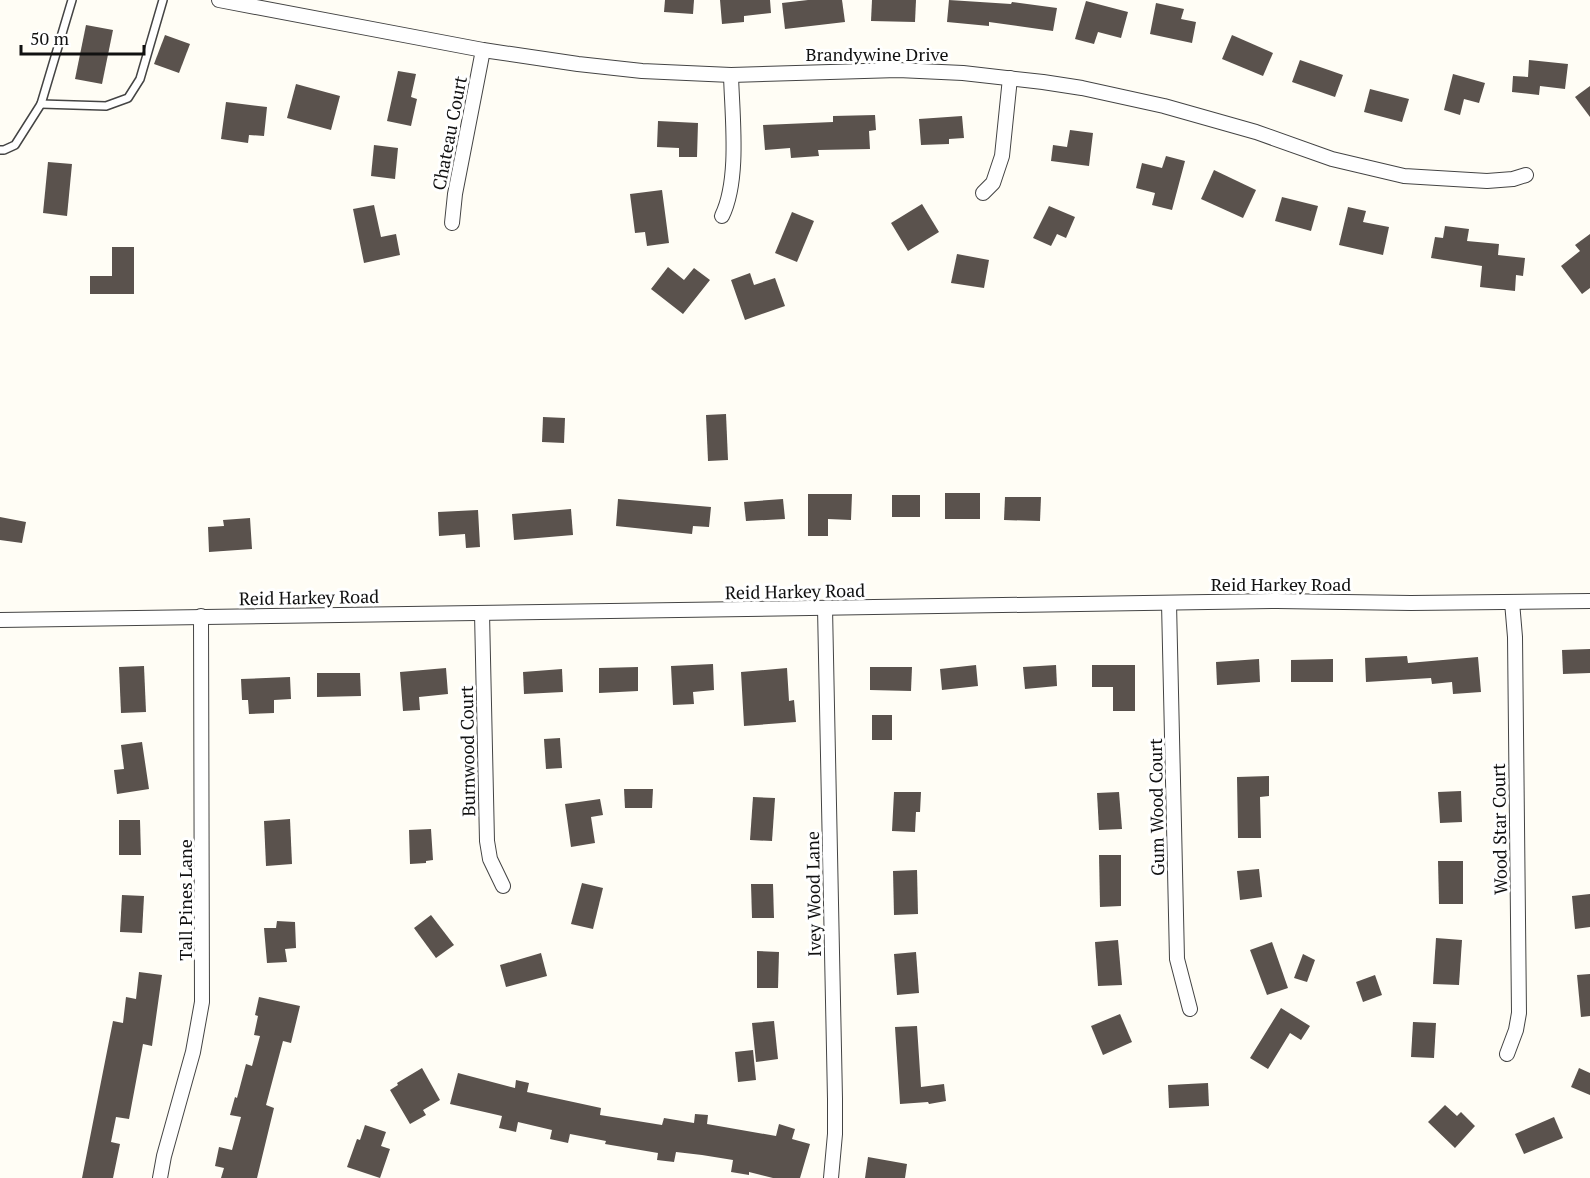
<svg xmlns="http://www.w3.org/2000/svg" width="1590" height="1178" viewBox="0 0 1590 1178" font-family="'PT Serif',serif">
	<style>
		.building { fill: #5a524d }
		.lines { fill: none; stroke-linecap: round; stroke-linejoin: round }
		.service-casing { stroke: #444; stroke-width: 10 }
		.minor-casing { stroke: #444; stroke-width: 16 }
		.service { stroke: #fff; stroke-width: 7 }
		.minor { stroke: #fff; stroke-width: 14 }
		.labels { text-anchor: middle; dominant-baseline: central; stroke-width: 6; stroke-linejoin: round; paint-order: stroke }
		.street-label { font-size: 18px; fill: #111; stroke: #fff }
	</style>
	<rect width="100%" height="100%" fill="#fffdf5"/>
	<g class="building">
		<path d="M665 0H694L693 14 664 12Z"/>
		<path d="M720 0H770L771 13 744 16V22L722 24Z"/>
		<path d="M808 0H842L845 22 785 29 782 3Z"/>
		<path d="M872 0H916L915 22 871 21Z"/>
		<path d="M949 0 1011 4 1012 2 1057 8 1053 31 989 22V26L947 22Z"/>
		<path d="M1086 1 1128 12 1121 38 1098 32 1094 44 1075 39Z"/>
		<path d="M1156 3 1184 9 1181 19 1196 22 1192 43 1150 34Z"/>
		<path d="M86 25 113 30 102 84 75 79Z"/>
		<path d="M165 35 190 44 179 73 154 64Z"/>
		<path d="M1232 35 1273 53 1263 76 1222 59Z"/>
		<path d="M1300 60 1343 75 1335 97 1292 82Z"/>
		<path d="M1529 60 1568 64 1565 89 1540 86 1539 95 1512 92 1513 76 1528 77Z"/>
		<path d="M398 71 416 74 411 97 417 99 411 126 387 121Z"/>
		<path d="M1453 74 1485 83 1479 103 1464 99 1460 115 1444 110Z"/>
		<path d="M296 84 340 96 331 130 287 118Z"/>
		<path d="M1590 86V117L1575 97Z"/>
		<path d="M1370 89 1409 99 1402 122 1364 112Z"/>
		<path d="M226 102 267 107 264 136 249 135 248 143 221 139Z"/>
		<path d="M875 115 876 130 869 131 870 149 818 150 819 156 791 158 790 148 765 150 763 125 833 122V116Z"/>
		<path d="M962 116 964 138 949 139V144L921 145 919 119Z"/>
		<path d="M658 121 698 123 697 157H679V148L657 147Z"/>
		<path d="M1070 130 1093 133 1089 166 1051 161 1053 145 1067 147Z"/>
		<path d="M374 145 398 148 395 179 371 176Z"/>
		<path d="M1166 156 1185 161 1172 210 1152 205 1155 193 1136 188 1142 163 1162 168Z"/>
		<path d="M48 162 72 164 67 216 43 213Z"/>
		<path d="M1214 170 1256 190 1243 218 1201 199Z"/>
		<path d="M662 190 669 243 647 246 645 232 635 233 630 194Z"/>
		<path d="M1282 197 1318 206 1311 231 1275 221Z"/>
		<path d="M922 204 939 232 908 251 891 223Z"/>
		<path d="M374 205 381 237 396 234 400 255 364 263 353 209Z"/>
		<path d="M1049 206 1075 217 1066 238 1057 234 1051 246 1033 238Z"/>
		<path d="M1348 207 1366 211 1363 222 1389 227 1383 255 1339 245Z"/>
		<path d="M792 212 814 221 797 262 775 253Z"/>
		<path d="M1445 226 1469 229 1467 241 1499 244 1498 255 1525 258 1523 276 1516 275 1515 291 1480 287 1482 266 1431 258 1435 237 1443 238Z"/>
		<path d="M1590 234V288L1582 294 1561 266 1580 251 1575 245Z"/>
		<path d="M112 247H134V294H90V276H112Z"/>
		<path d="M957 254 989 260 984 288 951 283Z"/>
		<path d="M668 267 684 280 694 268 710 280 683 314 651 289Z"/>
		<path d="M750 273 754 285 775 278 785 306 745 320 731 280Z"/>
		<path d="M726 414 728 460 708 461 706 415Z"/>
		<path d="M543 417 565 418 564 443 542 442Z"/>
		<rect x="945" y="493" width="35" height="26"/>
		<path d="M808 494H852L851 520 828 519V536H808Z"/>
		<rect x="892" y="495" width="28" height="22"/>
		<path d="M1005 497H1041L1040 521 1004 520Z"/>
		<path d="M618 499 711 507 709 527 693 526 692 534 616 526Z"/>
		<path d="M783 499 785 519 746 521 744 502Z"/>
		<path d="M571 509 573 535 514 540 512 514Z"/>
		<path d="M478 510 480 547 466 548 465 534 439 536 438 512Z"/>
		<path d="M0 517 26 522 22 543 0 540Z"/>
		<path d="M250 518 252 549 209 552 208 527 224 526 223 520Z"/>
		<path d="M1590 649V673L1563 674 1562 650Z"/>
		<path d="M1407 656 1408 663 1478 657 1481 692 1453 694 1452 682 1432 684 1431 678 1366 682 1365 658Z"/>
		<path d="M1259 659 1260 682 1217 685 1216 662Z"/>
		<path d="M1333 659V682H1291V660Z"/>
		<path d="M713 664 714 690 693 692 694 704 673 705 671 666Z"/>
		<path d="M976 665 978 686 942 690 940 669Z"/>
		<path d="M1056 665 1057 686 1025 689 1023 667Z"/>
		<path d="M1092 665H1135V711H1113V687H1092Z"/>
		<path d="M144 666 146 712 121 713 119 667Z"/>
		<path d="M638 667V691L599 693V668Z"/>
		<path d="M870 667H912L911 691 870 690Z"/>
		<path d="M446 668 448 694 419 697 420 710 403 711 400 672Z"/>
		<path d="M787 668 789 701 794 700 796 722 744 726 741 672Z"/>
		<path d="M562 669 563 692 524 694 523 672Z"/>
		<path d="M317 673H360L361 696 317 697Z"/>
		<path d="M290 677 291 699 274 700V713L249 714 248 700H242L241 679Z"/>
		<rect x="872" y="715" width="20" height="25"/>
		<path d="M560 738 562 768 546 769 544 739Z"/>
		<path d="M142 742 149 789 117 794 114 770 124 769 121 745Z"/>
		<path d="M1269 776V796L1260 797 1261 838H1238L1237 777Z"/>
		<path d="M624 789H653L652 808H625Z"/>
		<path d="M1461 791 1462 822 1440 823 1438 792Z"/>
		<path d="M894 792H921L920 812H916L915 832 892 831Z"/>
		<path d="M1119 792 1122 829 1099 830 1097 793Z"/>
		<path d="M753 797 775 798 772 841 750 840Z"/>
		<path d="M600 799 603 815 591 817 595 843 571 847 565 804Z"/>
		<path d="M290 819 292 864 266 866 264 821Z"/>
		<path d="M119 820H140L141 855H119Z"/>
		<path d="M431 829 433 860 426 861V863L410 864 409 830Z"/>
		<path d="M1099 855H1121V906L1100 907Z"/>
		<path d="M1438 861H1463V904H1439Z"/>
		<path d="M1259 869 1262 897 1240 900 1237 871Z"/>
		<path d="M917 870 918 914 894 915 893 871Z"/>
		<path d="M582 883 603 888 593 929 571 924Z"/>
		<path d="M751 884H773L774 918H752Z"/>
		<path d="M1590 894V927L1575 929 1572 896Z"/>
		<path d="M122 895 144 896 142 933 120 932Z"/>
		<path d="M431 915 454 945 436 958 414 928Z"/>
		<path d="M277 921 295 922 296 948 285 949 287 962 267 963 264 928H276Z"/>
		<path d="M1436 938 1462 940 1459 985 1433 984Z"/>
		<path d="M1118 940 1122 985 1098 986 1095 942Z"/>
		<path d="M1272 942 1288 988 1267 995 1250 950Z"/>
		<path d="M757 951 779 952 778 988H757Z"/>
		<path d="M916 952 919 993 897 995 894 954Z"/>
		<path d="M541 953 547 976 506 987 500 965Z"/>
		<path d="M1303 954 1315 960 1307 982 1294 978Z"/>
		<path d="M139 972 162 975 152 1046 143 1044 129 1119 116 1117 111 1142 120 1144 113 1178H82L113 1021 123 1023 126 997 136 999Z"/>
		<path d="M1590 974V1016L1581 1017 1577 975Z"/>
		<path d="M1375 975 1382 995 1363 1002 1356 982Z"/>
		<path d="M259 997 300 1006 291 1043 283 1041 266 1105 274 1108 257 1178H221L224 1168 215 1166 219 1147 232 1150 241 1117 230 1115 235 1097 237 1098 246 1064 252 1066 260 1036 254 1035 258 1016 255 1015Z"/>
		<path d="M1281 1008 1310 1026 1301 1040 1290 1033 1268 1069 1250 1058Z"/>
		<path d="M1120 1014 1132 1042 1103 1055 1091 1026Z"/>
		<path d="M774 1021 778 1059 756 1062 752 1023Z"/>
		<path d="M1413 1022 1436 1023 1434 1058 1411 1057Z"/>
		<path d="M917 1026 921 1087 944 1084 946 1101 929 1104 928 1102 900 1104 895 1027Z"/>
		<path d="M753 1050 756 1080 738 1082 735 1052Z"/>
		<path d="M422 1068 440 1100 423 1110 426 1115 410 1124 390 1090 398 1085 397 1083Z"/>
		<path d="M1579 1068 1590 1073V1095L1571 1087Z"/>
		<path d="M458 1073 515 1088 516 1080 529 1083 527 1092 601 1108 600 1115 662 1125 664 1118 694 1123 695 1114 708 1115 707 1124 776 1136 779 1124 795 1129 792 1139 810 1144 800 1178H773L749 1172V1175L731 1172 733 1160 702 1155 676 1152 674 1162 657 1160 658 1153 605 1144 606 1141 570 1134 568 1143 550 1139 552 1130 518 1122 516 1132 499 1128 502 1116 450 1104Z"/>
		<path d="M1208 1083 1209 1106 1169 1108 1168 1085Z"/>
		<path d="M1445 1105 1457 1116 1461 1112 1475 1126 1455 1148 1428 1122Z"/>
		<path d="M1554 1117 1563 1138 1524 1154 1515 1134Z"/>
		<path d="M365 1125 386 1132 381 1146 390 1149 380 1178 347 1167 357 1139 360 1140Z"/>
		<path d="M868 1157 907 1164 905 1178H865Z"/>
	</g>
	<g class="lines">
		<defs>
			<g id="service">
				<path d="M41 104 106 106 128 98 140 79 163 0"/>
				<path d="M0 150H4L15 145 41 104 72 0"/>
			</g>
			<g id="minor">
				<path d="M219 0 483 50 578 64 642 71 731 75 898 70 963 73 1043 82 1082 88 1164 106 1256 132 1332 159 1404 176 1487 181 1513 179 1526 175"/>
				<path d="M983 193 993 183 1002 156 1010 78"/>
				<path d="M722 216C740 179 732 115 731 75"/>
				<path d="M452 223 455 194 483 50"/>
				<path d="M1169 603 1177 959 1190 1009"/>
				<path d="M825 608 835 1099V1134L831 1178"/>
				<path d="M482 613 487 841 490 859 503 886"/>
				<path d="M0 620 1277 601 1411 603 1590 601"/>
				<path d="M1507 1054 1516 1030 1519 1013 1515 637 1512 602"/>
				<path d="M160 1178 164 1156 193 1052 202 1002 201 616"/>
			</g>
		</defs>
		<use href="#service" class="service-casing"/>
		<use href="#minor" class="minor-casing"/>
		<use href="#service" class="service"/>
		<use href="#minor" class="minor"/>
	</g>
	<g class="labels">
		<g class="street-label">
			<text x="877" y="54">Brandywine Drive</text>
			<text transform="translate(449 133) rotate(-79)">Chateau Court</text>
			<text x="1281" y="584">Reid Harkey Road</text>
			<text transform="translate(795 591) rotate(-1)">Reid Harkey Road</text>
			<text transform="translate(309 597) rotate(-1)">Reid Harkey Road</text>
			<text transform="translate(467 751) rotate(-91)">Burnwood Court</text>
			<text transform="translate(1156 807) rotate(-91)">Gum Wood Court</text>
			<text transform="translate(1499 829) rotate(-91)">Wood Star Court</text>
			<text transform="translate(813 894) rotate(-91)">Ivey Wood Lane</text>
			<text transform="translate(185 900) rotate(-90)">Tall Pines Lane</text>
		</g>
	</g>
	<path d="M21 45v9h123v-9" fill="none" stroke="#111111" stroke-width="3"/>
	<text x="30" y="45" font-size="18" fill="#111111" stroke="#ffffff" stroke-width="4.5" paint-order="stroke">50 m</text>
</svg>
